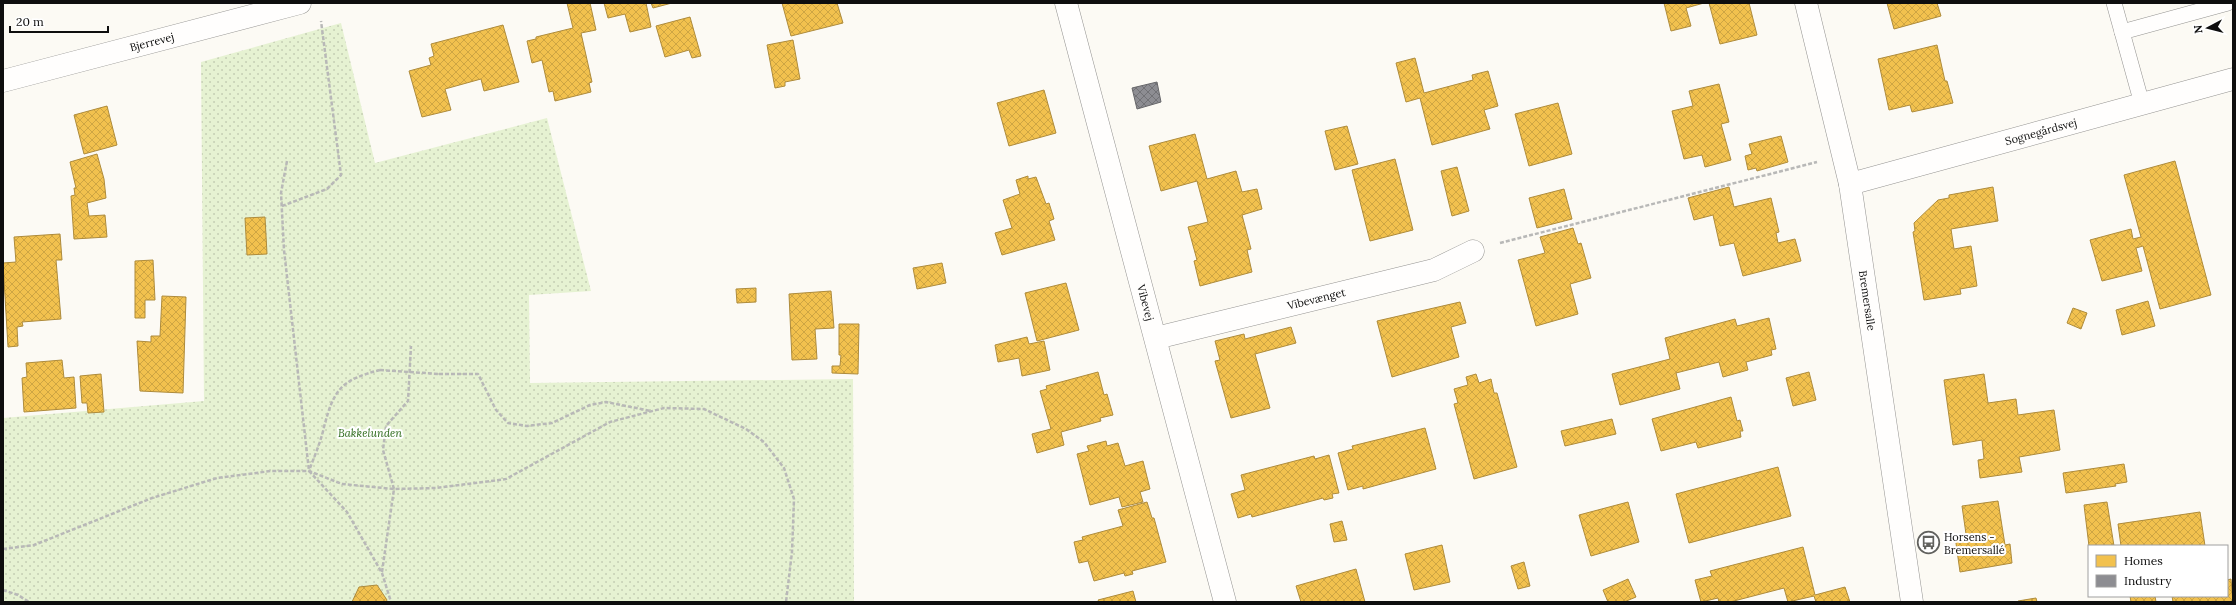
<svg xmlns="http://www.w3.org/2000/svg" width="2236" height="605" viewBox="0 0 2236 605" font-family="Lora,serif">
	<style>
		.grass { fill: url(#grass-dots) }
		.homes { fill: url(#homes-cross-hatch); stroke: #ae8b3b }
		.industry { fill: url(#industry-cross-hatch); stroke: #67676a }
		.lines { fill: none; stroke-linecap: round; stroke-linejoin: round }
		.lane-casing { stroke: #959492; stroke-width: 16 }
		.street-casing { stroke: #959492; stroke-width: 23 }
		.path { stroke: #b8b8b7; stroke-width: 2.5; stroke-dasharray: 4 2; stroke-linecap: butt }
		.lane { stroke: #fffefd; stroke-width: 15 }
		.street { stroke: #fffefd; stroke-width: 22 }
		.path-bridge { stroke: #b8b8b7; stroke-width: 2.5; stroke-dasharray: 4 2; stroke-linecap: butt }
		.labels { text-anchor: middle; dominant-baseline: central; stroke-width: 4; stroke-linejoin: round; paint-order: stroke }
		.street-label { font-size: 11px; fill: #0e0e0e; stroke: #fff }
		.park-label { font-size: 11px; font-style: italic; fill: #2d6a1b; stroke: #fff }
		.poi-label { font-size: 11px; fill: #0e0e0e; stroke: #fff; text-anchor: start }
	</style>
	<defs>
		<pattern id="grass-dots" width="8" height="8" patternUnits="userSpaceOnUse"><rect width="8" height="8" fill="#e6f2d2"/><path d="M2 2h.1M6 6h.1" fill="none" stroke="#c4ceb3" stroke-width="1.8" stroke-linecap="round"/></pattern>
		<pattern id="homes-cross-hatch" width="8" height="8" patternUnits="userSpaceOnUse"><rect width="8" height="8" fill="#f2c14e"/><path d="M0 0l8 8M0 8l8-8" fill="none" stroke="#cea543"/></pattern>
		<pattern id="industry-cross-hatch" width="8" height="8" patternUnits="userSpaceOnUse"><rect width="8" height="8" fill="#8d8d92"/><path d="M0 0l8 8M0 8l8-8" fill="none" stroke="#727276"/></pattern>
	</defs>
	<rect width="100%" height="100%" fill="#fcfaf4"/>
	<path class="grass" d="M341 23 375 163 547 118 591 291 529 295 530 383 853 379 854 602H3V418L204 401 201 62Z"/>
	<g class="homes">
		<path d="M567 3H590L596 30 581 33 592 82 589 83 591 92 555 101 553 91 549 92 542 60 532 63 527 41 536 39V37L573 28Z"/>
		<path d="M604 3H646L651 27 630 32 625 14 608 18Z"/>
		<path d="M651 3H672L653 8Z"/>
		<path d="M782 3H837L843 23 791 36Z"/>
		<path d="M1664 3H1704L1686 8 1691 26 1671 31Z"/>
		<path d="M1709 3H1749L1757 35 1720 44Z"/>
		<path d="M1887 3H1937L1941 16 1894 29Z"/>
		<path d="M690 17 701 56 692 58 689 50 665 57 656 26Z"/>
		<path d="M503 25 519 82 484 91 481 79 445 89 451 110 422 117 409 71 431 65 429 58 434 56 431 44Z"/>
		<path d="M793 40 800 79 785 82V86L775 88 767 45Z"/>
		<path d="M1937 45 1945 81H1947L1953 103 1912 112 1910 105 1889 110 1878 59Z"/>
		<path d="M1415 58 1424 93 1473 80 1472 75 1488 71 1498 106 1484 110 1490 129 1432 145 1420 98 1406 102 1396 63Z"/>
		<path d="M1719 84 1729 122 1721 124 1731 160 1705 167 1702 155 1684 159 1672 111 1693 106 1689 91Z"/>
		<path d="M1044 90 1056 133 1009 146 997 103Z"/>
		<path d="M1558 103 1572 154 1529 166 1515 114Z"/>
		<path d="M107 106 117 145 84 154 74 115Z"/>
		<path d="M1347 126 1358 164 1335 170 1325 131Z"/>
		<path d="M1195 134 1207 179 1236 171 1242 192 1257 189 1262 209 1242 215 1251 249 1247 250 1252 272 1200 286 1194 261 1197 260 1188 227 1208 222 1197 181 1161 191 1149 146Z"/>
		<path d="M1781 136 1788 162 1757 171 1756 168 1748 170 1745 156 1752 154 1749 144Z"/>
		<path d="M97 154 104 179 106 198 87 203 89 216 105 215 107 237 74 239 71 196 75 195 74 188H76L70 162Z"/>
		<path d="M1395 159 1413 230 1370 241 1352 170Z"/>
		<path d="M2175 161 2211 295 2160 309 2143 246 2136 248 2142 271 2102 281 2090 240 2131 229 2133 239 2141 237 2124 175Z"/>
		<path d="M1457 167 1469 211 1452 216 1441 171Z"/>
		<path d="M1028 176V179L1036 177 1046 204 1049 203 1054 219 1049 221 1055 240 1002 255 995 233 1012 228 1003 200 1020 194 1016 180Z"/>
		<path d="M1729 187 1734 207 1771 198 1779 232 1776 233 1778 243 1795 239 1801 261 1743 276 1734 243 1720 246 1713 215 1694 220 1688 198Z"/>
		<path d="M1993 187 1998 221 1951 229 1954 249 1971 246 1977 286 1960 289 1961 294 1924 300 1913 232 1915 231 1914 223 1938 200 1949 198V195Z"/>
		<path d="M1564 189 1572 219 1537 228 1529 198Z"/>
		<path d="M265 217 267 254 247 255 245 218Z"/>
		<path d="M1573 228 1578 244 1581 243 1591 278 1570 284 1578 314 1536 326 1518 260 1545 253 1540 237Z"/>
		<path d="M60 234 62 260H56L61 319 22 322 23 326 17 327 18 346 8 347 3 263 16 262 14 237Z"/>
		<path d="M153 260 155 300H145V318H135V261Z"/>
		<path d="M942 263 946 283 917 289 913 268Z"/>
		<path d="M1066 283 1079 330 1037 341 1025 293Z"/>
		<path d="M756 288V302L737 303 736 289Z"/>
		<path d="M831 291 834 328 815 329 817 359 792 360 789 294Z"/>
		<path d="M162 296 186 297 183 393 140 391 137 341 151 342V336H160Z"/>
		<path d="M2148 301 2155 326 2122 335 2116 310Z"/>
		<path d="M1460 302 1466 323 1451 327 1459 357 1392 377 1377 321Z"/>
		<path d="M2073 308 2087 313 2081 329 2067 323Z"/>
		<path d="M1769 318 1776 349 1771 350 1772 355 1746 362 1748 370 1723 377 1719 362 1676 373 1680 389 1620 405 1612 374 1670 359 1665 338 1735 319 1737 326Z"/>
		<path d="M839 324H859L858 374 832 373V366H840L841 355H839Z"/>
		<path d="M1291 327 1296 343 1255 354 1270 408 1231 418 1215 361 1220 360 1215 341 1244 334 1245 339Z"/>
		<path d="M1027 337 1029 344 1044 341 1050 370 1022 376 1019 358 998 362 995 345Z"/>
		<path d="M62 360 64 378 74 377 76 408 24 412 22 378 27 377 26 363Z"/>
		<path d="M1098 372 1104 395 1107 394 1113 415 1100 418 1101 421 1061 432 1064 445 1037 453 1032 434 1051 429 1040 391 1047 389 1046 386Z"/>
		<path d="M1809 372 1816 400 1793 406 1786 378Z"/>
		<path d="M101 374 104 412 88 413 87 403H82L80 376Z"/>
		<path d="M1476 374 1479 383 1491 379 1494 393H1497L1517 467 1474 479 1454 404 1458 403 1454 389 1468 385 1466 377Z"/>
		<path d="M1984 374 1988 403 2016 399 2018 415 2054 410 2060 450 2019 457 2022 472 1980 478 1978 460 1984 459 1982 440 1953 445 1944 380Z"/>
		<path d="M1731 397 1737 421 1740 420 1743 431H1740L1741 437 1698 448 1696 442 1661 451 1652 419Z"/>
		<path d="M1612 419 1616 434 1565 446 1561 431Z"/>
		<path d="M1425 428 1436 469 1363 489V486L1348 490 1338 453 1353 449 1352 446Z"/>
		<path d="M1106 441 1107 446 1118 443 1125 466 1143 461 1150 489 1140 492 1143 502 1122 507 1119 497 1090 505 1077 454 1089 451 1087 446Z"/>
		<path d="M1329 455 1339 493 1332 494 1333 498 1324 500 1323 498 1252 517 1251 514 1238 518 1231 494 1245 490 1241 475 1314 456 1315 459Z"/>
		<path d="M2124 464 2127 482 2115 484 2116 486 2066 493 2063 473Z"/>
		<path d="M1778 467 1791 516 1689 543 1676 494Z"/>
		<path d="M1998 501 2005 545 2010 544 2012 563 1960 572 1955 536 1966 534 1962 506Z"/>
		<path d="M1147 502 1152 518H1154L1166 562 1132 571 1133 574 1125 576 1124 573 1094 581 1088 561 1079 563 1074 542 1083 540 1082 537 1123 526 1118 510Z"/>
		<path d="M1628 502 1639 542 1591 556 1579 515Z"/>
		<path d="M2107 502 2114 546H2089L2084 505Z"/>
		<path d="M2200 512 2205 546H2121L2118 524Z"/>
		<path d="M1342 521 1347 540 1334 542 1330 524Z"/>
		<path d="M1442 545 1450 582 1414 590 1405 554Z"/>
		<path d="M1803 547 1815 595 1845 587 1850 602H1816L1814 596 1788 602 1784 588 1730 602H1719L1718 598 1701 602 1695 580 1712 576 1710 571Z"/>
		<path d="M1524 562 1530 586 1518 589 1511 566Z"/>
		<path d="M1356 569 1365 602H1301L1296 586Z"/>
		<path d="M1628 579 1636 597 1624 602H1608L1603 590Z"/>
		<path d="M2231 579 2233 602H2173L2172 596H2227V580Z"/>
		<path d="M377 585 387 600 386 602H352L359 587Z"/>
		<path d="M1133 591 1136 602H1099L1098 600Z"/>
		<path d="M2130 596H2155L2156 602H2131Z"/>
		<path d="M2036 598 2037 602H2018V601Z"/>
	</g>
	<path class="industry" d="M1157 82 1161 102 1137 109 1132 88Z"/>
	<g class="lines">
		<defs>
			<g id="lane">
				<path d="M2114 3 2142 104"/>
				<path d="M2122 32 2228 3"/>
			</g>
			<g id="street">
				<path id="s1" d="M1066 3 1225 602"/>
				<path id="s2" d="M1806 3 1850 184 1912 602"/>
				<path id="s3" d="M3 81 300 3"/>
				<path id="s4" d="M1850 184 2233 79"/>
				<path id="s5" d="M1156 338 1434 270 1473 251"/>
			</g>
		</defs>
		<use href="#lane" class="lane-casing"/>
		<use href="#street" class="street-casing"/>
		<g class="path">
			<path d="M287 161 281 193 284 250 309 471 347 512 382 573 391 602"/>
			<path d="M282 206 327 189 341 175 321 21"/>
			<path d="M1500 243 1817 162"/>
			<path d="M439 374H478L496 410 508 423 527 426 552 423 590 405 606 402 651 411"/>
			<path d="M310 468C315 455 321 441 324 427 334 389 341 380 380 370"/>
			<path d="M3 549 34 545 152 498 217 478 271 471H309L342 484 394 489 436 488 506 479 610 422 664 408 704 409 746 429 764 442 784 468 794 499 792 552 786 602"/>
			<path d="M382 572 394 489 383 450 386 426 408 401 411 346"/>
			<path d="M3 590 18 595 29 602"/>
		</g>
		<use href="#lane" class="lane"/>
		<use href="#street" class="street"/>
		<path class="path-bridge" d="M380 370 439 374"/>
	</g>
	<defs>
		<symbol id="bus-ring" viewBox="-11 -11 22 22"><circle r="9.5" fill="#fff" stroke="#61615e" stroke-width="1.5"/><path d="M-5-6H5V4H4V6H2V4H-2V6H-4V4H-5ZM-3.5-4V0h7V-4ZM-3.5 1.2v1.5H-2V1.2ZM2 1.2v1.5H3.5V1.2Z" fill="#61615e"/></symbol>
	</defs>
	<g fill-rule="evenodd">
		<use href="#bus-ring" x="1916" y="530" width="25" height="25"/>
	</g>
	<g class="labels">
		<g class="street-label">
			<text stroke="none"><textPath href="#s3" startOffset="154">Bjerrevej</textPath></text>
			<text stroke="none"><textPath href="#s4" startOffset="198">Sognegårdsvej</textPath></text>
			<text stroke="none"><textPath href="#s5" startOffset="165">Vibevænget</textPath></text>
			<text stroke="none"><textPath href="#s2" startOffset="304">Bremersalle</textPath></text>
			<text stroke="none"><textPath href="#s1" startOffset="310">Vibevej</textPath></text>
		</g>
		<g class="park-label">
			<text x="370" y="433">Bakkelunden</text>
		</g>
		<g class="poi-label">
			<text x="1944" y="537">Horsens -<tspan x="1944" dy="13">Bremersallé</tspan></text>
		</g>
	</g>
	<rect width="2236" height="605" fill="none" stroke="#0e0e0e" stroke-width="8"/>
	<rect x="2088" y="545" width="140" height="52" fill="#ffffff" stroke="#9f9f9f"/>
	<rect x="2096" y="555" width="20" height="12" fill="#f2c14e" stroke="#9f9f9f"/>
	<text x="2124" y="565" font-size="12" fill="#0e0e0e">Homes</text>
	<rect x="2096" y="575" width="20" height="12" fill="#8d8d92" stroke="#9f9f9f"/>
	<text x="2124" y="585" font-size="12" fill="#0e0e0e">Industry</text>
	<g transform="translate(2208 28) rotate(263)" stroke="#ffffff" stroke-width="3" paint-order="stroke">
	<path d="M0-3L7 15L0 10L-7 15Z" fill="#0e0e0e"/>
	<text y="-6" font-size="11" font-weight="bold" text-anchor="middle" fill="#0e0e0e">N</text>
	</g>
	<path d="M10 26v6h98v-6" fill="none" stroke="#0e0e0e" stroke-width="2"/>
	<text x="16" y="26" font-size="12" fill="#0e0e0e" stroke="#ffffff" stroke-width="3" paint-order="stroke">20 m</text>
</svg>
